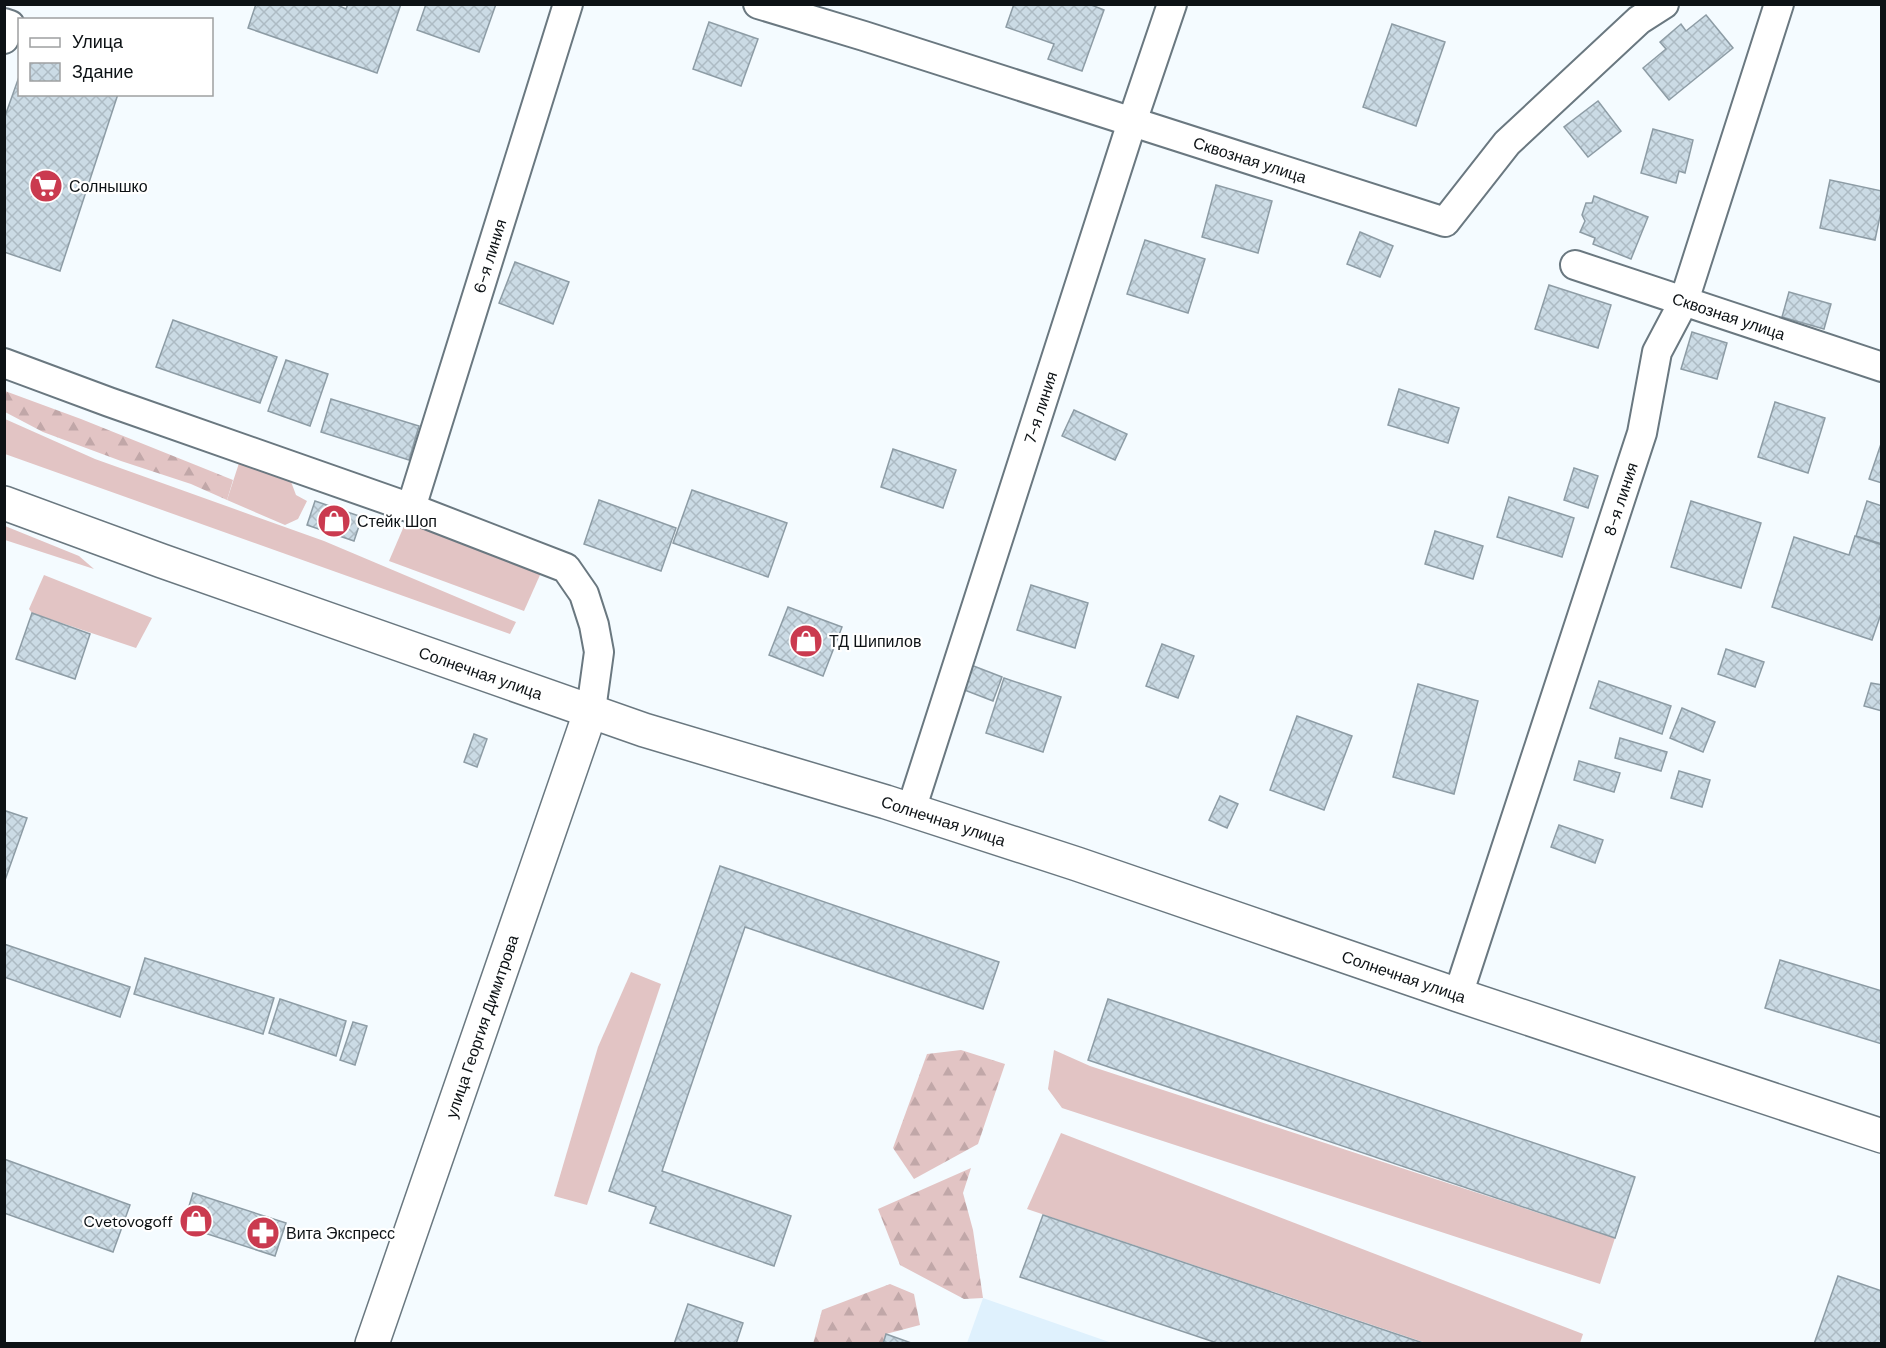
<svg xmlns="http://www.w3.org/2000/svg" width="1886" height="1348" viewBox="0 0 1886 1348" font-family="'DM Sans',sans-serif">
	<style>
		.built { fill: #dff1fd }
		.grass { fill: #e2c4c4 }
		.forest { fill: url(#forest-firs) }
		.building { fill: url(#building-cross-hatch); stroke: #8d9ca5; stroke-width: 1.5 }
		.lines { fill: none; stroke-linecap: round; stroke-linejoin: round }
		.street-casing { stroke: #6a7880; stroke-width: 32 }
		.secondary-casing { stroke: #6a7880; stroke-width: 36 }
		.street { stroke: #fff; stroke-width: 28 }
		.secondary { stroke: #fff; stroke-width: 33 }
		.labels { text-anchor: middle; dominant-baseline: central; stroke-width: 4.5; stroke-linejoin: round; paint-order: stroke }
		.street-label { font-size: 16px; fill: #0d1215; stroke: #fff }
		.poi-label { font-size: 16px; fill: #0d1215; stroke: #fff; text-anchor: start }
	</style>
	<defs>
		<pattern id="forest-firs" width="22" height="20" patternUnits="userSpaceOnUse" patternTransform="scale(1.5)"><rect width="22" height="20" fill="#e2c4c4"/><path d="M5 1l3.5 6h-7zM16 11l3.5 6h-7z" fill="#c1a7a8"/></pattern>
		<pattern id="building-cross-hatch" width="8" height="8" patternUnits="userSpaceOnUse" patternTransform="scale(1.5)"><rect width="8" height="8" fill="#cbdbe5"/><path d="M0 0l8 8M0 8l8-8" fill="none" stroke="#adbbc4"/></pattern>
	</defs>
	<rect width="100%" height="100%" fill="#f4fbff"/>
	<path class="built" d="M983 1298 1112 1343H967Z"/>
	<g class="grass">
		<path d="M5 419 95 459 324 541 516 622 510 634 5 454Z"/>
		<path d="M240 460 290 479 296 495 307 501 298 519 285 525 227 500Z"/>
		<path d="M407 519 544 566 524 611 389 561Z"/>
		<path d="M5 526 79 556 94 569 5 540Z"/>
		<path d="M44 575 152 618 136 648 32 613 29 609Z"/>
		<path d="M631 972 661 984 587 1205 554 1196 598 1047Z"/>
		<path d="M1054 1050 1090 1066 1615 1238 1600 1284 1062 1108 1048 1089Z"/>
		<path d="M1061 1133 1583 1334 1580 1343H1426L1027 1209Z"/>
	</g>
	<g class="forest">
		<path d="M5 391 81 419 233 480 227 500 191 484 121 461 43 432 5 412Z"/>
		<path d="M961 1050 1005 1064 978 1144 914 1179 893 1148 927 1054Z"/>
		<path d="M971 1168 963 1193 973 1230 983 1298 964 1299 900 1265 878 1209Z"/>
		<path d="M890 1284 914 1294 920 1325 886 1334 883 1343 813 1344 822 1310Z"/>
	</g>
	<g class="building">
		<path d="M256 4H335L346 9 348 4H401L377 73 248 28Z"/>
		<path d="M426 4H496L479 52 417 30Z"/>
		<path d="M1014 4H1089L1104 10 1082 71 1048 59 1054 44 1006 27Z"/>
		<path d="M1706 15 1733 48 1669 100 1643 68 1666 49 1660 42 1681 24 1686 31Z"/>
		<path d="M709 22 758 39 741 86 693 69Z"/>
		<path d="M1392 24 1445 42 1416 126 1363 107Z"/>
		<path d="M20 74V94H118L60 271 4 252V119Z"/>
		<path d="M1598 101 1621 131 1588 157 1564 127Z"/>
		<path d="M1653 129 1693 140 1685 173 1679 171 1676 183 1641 173Z"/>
		<path d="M1830 180 1882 191V207L1875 240 1820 228Z"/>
		<path d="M1216 185 1272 201 1258 253 1202 237Z"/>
		<path d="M1594 196 1648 217 1631 259 1593 244 1595 238 1580 232 1585 221 1582 215 1586 203H1592Z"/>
		<path d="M1360 232 1393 246 1380 277 1347 264Z"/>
		<path d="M1145 240 1205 259 1188 313 1127 294Z"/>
		<path d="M515 262 569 282 553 324 499 303Z"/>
		<path d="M1549 285 1611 305 1598 348 1535 329Z"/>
		<path d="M1789 292 1831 304 1824 329 1782 317Z"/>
		<path d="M173 320 277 357 260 403 156 367Z"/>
		<path d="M1692 332 1727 343 1717 379 1681 369Z"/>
		<path d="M286 360 328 374 310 426 268 411Z"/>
		<path d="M1399 389 1459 408 1448 443 1388 425Z"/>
		<path d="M331 399 419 426 409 460 321 432Z"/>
		<path d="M1775 402 1825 418 1808 473 1758 457Z"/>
		<path d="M1074 410 1127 434 1115 460 1062 436Z"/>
		<path d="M1882 441V483L1869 479Z"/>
		<path d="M893 449 956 470 943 508 881 487Z"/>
		<path d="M1574 468 1598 476 1588 508 1564 500Z"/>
		<path d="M692 490 787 523 768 577 673 543Z"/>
		<path d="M1509 497 1574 518 1562 557 1497 537Z"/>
		<path d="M599 500 676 528 661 571 584 544Z"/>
		<path d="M315 501 362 517 354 541 307 525Z"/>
		<path d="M1691 501 1761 523 1741 588 1671 567Z"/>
		<path d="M1867 501 1882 506V544L1856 536Z"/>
		<path d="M1435 531 1483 546 1473 579 1425 564Z"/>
		<path d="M1855 536 1882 545V611L1872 640 1772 607 1794 537 1849 555Z"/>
		<path d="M1031 585 1088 603 1075 648 1017 630Z"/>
		<path d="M788 607 842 627 823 676 769 655Z"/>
		<path d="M32 613 90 634 75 679 16 659Z"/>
		<path d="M1162 644 1194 656 1178 698 1146 686Z"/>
		<path d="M1726 649 1764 662 1755 687 1718 674Z"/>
		<path d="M971 665 1002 677 993 701 962 689Z"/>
		<path d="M1004 678 1061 697 1043 752 986 733Z"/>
		<path d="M1599 681 1671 706 1662 734 1590 708Z"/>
		<path d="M1871 683 1882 685V711L1864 706Z"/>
		<path d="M1418 684 1478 701 1454 794 1393 777Z"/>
		<path d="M1682 708 1715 722 1703 752 1670 738Z"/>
		<path d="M1297 716 1352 736 1324 810 1270 790Z"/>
		<path d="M474 734 487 739 477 767 464 762Z"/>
		<path d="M1620 738 1667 752 1661 771 1615 758Z"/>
		<path d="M1579 761 1620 773 1614 792 1574 780Z"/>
		<path d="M1679 771 1710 780 1702 807 1671 798Z"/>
		<path d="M1220 796 1238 804 1227 828 1209 820Z"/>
		<path d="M6 811 27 818 4 883V815Z"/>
		<path d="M1559 825 1603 840 1595 863 1551 847Z"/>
		<path d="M720 866 999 962 983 1009 745 927 662 1171 791 1216 774 1266 650 1223 656 1207 609 1191Z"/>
		<path d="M4 944 130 987 120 1017 4 977Z"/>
		<path d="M145 958 274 998 263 1034 134 994Z"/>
		<path d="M1780 960 1882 991V1044L1765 1008Z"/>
		<path d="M280 999 346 1021 336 1056 269 1033Z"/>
		<path d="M1108 999 1635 1177 1615 1238 1088 1060Z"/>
		<path d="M353 1022 367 1026 355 1065 340 1060Z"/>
		<path d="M4 1159 130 1205 113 1252 4 1213Z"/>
		<path d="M193 1193 286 1223 275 1256 183 1226Z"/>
		<path d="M1043 1215 1426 1344H1220L1020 1277Z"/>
		<path d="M1838 1276 1882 1291V1344H1814Z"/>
		<path d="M688 1304 743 1323 736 1344H674Z"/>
		<path d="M886 1334 914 1344H883Z"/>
	</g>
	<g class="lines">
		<defs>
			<g id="street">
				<path id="s1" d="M758 4 864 36 1445 222 1507 143 1639 20 1664 4"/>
				<path d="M4 23 10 25 4 39"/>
				<path id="s2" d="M1575 265 1882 367"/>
				<path d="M4 363 109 402 411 508 566 568 584 594 594 625 599 652 591 710"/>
				<path id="s3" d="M411 508 568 4"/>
				<path id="s4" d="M911 810 1132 122 1172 4"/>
				<path id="s5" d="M1458 995 1642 433 1657 352 1684 301 1779 4"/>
			</g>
			<g id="secondary">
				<path id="s6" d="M4 503 162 561 644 730 886 802 1077 864 1458 995 1882 1136"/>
				<path id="s7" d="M372 1344 591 710"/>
			</g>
		</defs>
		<use href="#street" class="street-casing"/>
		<use href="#secondary" class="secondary-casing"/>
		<use href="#street" class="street"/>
		<use href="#secondary" class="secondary"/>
	</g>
	<defs>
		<symbol id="supermarket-disc" viewBox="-11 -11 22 22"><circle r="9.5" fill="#ca3a4f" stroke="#fff"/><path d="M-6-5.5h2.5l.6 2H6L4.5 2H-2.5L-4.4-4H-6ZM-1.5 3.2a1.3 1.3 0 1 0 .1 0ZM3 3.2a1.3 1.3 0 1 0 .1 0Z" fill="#fff"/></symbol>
		<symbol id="shop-disc" viewBox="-11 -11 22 22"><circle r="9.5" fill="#ca3a4f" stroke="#fff"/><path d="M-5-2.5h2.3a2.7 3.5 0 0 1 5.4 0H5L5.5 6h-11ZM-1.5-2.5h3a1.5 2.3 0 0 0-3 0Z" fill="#fff"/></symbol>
		<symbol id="pharmacy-disc" viewBox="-11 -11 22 22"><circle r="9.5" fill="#ca3a4f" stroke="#fff"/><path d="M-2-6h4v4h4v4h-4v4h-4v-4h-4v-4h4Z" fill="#fff"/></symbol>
	</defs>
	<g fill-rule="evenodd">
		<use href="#supermarket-disc" x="27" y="167" width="38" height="38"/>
		<use href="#shop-disc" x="315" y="502" width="38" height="38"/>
		<use href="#shop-disc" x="787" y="622" width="38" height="38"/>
		<use href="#shop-disc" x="177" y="1202" width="38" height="38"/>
		<use href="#pharmacy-disc" x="244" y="1214" width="38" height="38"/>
	</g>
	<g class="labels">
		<g class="street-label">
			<text stroke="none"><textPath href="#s1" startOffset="516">Сквозная улица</textPath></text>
			<text stroke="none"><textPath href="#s3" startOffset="264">6-я линия</textPath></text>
			<text stroke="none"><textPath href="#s2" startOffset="162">Сквозная улица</textPath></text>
			<text stroke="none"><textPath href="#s4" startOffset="423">7-я линия</textPath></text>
			<text stroke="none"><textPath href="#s5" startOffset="522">8-я линия</textPath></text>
			<text stroke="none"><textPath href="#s6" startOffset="506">Солнечная улица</textPath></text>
			<text stroke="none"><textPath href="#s6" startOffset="992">Солнечная улица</textPath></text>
			<text stroke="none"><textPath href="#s6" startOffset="1478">Солнечная улица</textPath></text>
			<text stroke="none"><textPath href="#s7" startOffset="336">улица Георгия Димитрова</textPath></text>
		</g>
		<g class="poi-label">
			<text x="69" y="186">Солнышко</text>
			<text x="357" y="521">Стейк Шоп</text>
			<text x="829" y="641">ТД Шипилов</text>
			<text x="173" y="1221" text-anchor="end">Cvetovogoff</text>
			<text x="286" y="1233">Вита Экспресс</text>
		</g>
	</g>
	<rect width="1886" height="1348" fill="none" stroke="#0d1215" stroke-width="12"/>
	<rect x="18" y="18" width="195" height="78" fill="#ffffff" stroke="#9ea0a1" stroke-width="1.5"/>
	<rect x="30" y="38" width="30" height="9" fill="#ffffff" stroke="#9ea0a1" stroke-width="1.5"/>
	<text x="72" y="48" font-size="18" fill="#0d1215">Улица</text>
	<rect x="30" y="63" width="30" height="18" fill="url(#building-cross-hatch)" stroke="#9ea0a1" stroke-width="1.5"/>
	<text x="72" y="78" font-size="18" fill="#0d1215">Здание</text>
</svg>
